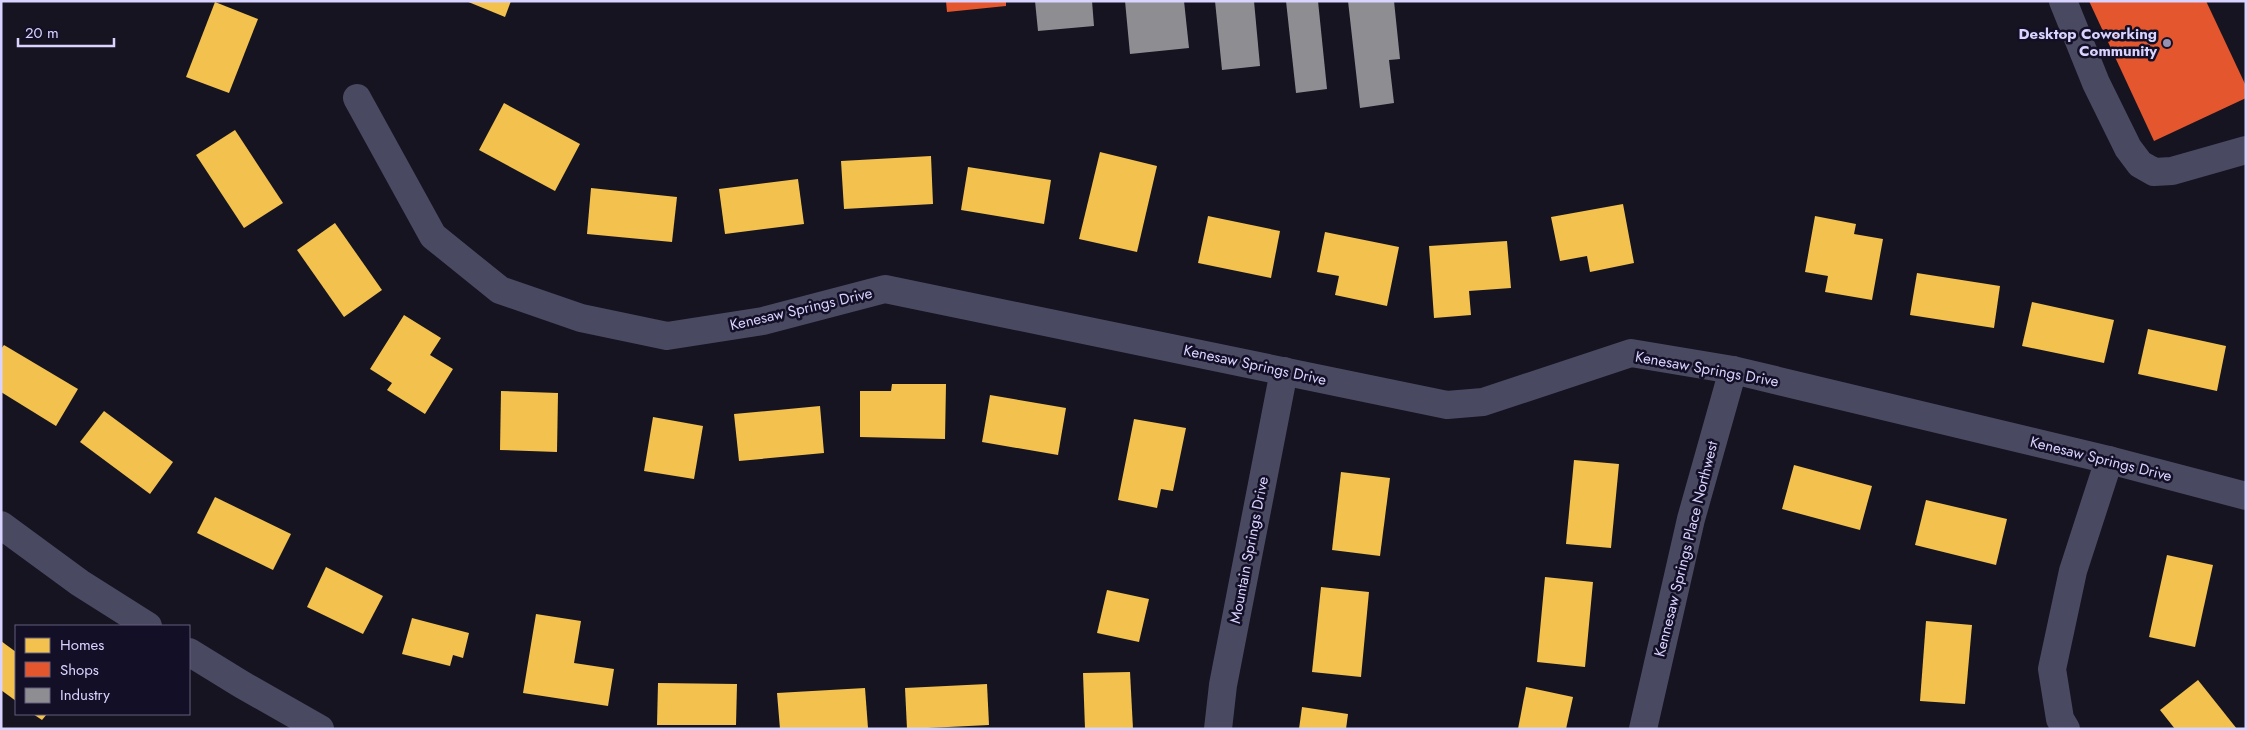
<svg xmlns="http://www.w3.org/2000/svg" width="2247" height="730" viewBox="0 0 2247 730" font-family="Jost,sans-serif">
	<style>
		.homes { fill: #f2c14e }
		.shops { fill: #e4572e }
		.industry { fill: #8d8d92 }
		.lines { fill: none; stroke-linecap: round; stroke-linejoin: round }
		.minor { stroke: #4a4962; stroke-width: 28 }
		.poi-dot { fill: #9591b1; stroke: #130f26; stroke-width: 2 }
		.labels { text-anchor: middle; dominant-baseline: central; stroke-width: 5; stroke-linejoin: round; paint-order: stroke }
		.poi-label { font-size: 15px; font-weight: bold; fill: #d9d4ff; stroke: #130f26; text-anchor: end }
		.street-label { font-size: 15px; fill: #d9d4ff; stroke: #130f26 }
	</style>
	<rect width="100%" height="100%" fill="#161421"/>
	<g class="homes">
		<path d="M466 1H511L505 17Z"/>
		<path d="M215 2 258 19 229 93 186 77Z"/>
		<path d="M504 103 580 144 555 191 479 150Z"/>
		<path d="M235 130 283 203 244 228 196 155Z"/>
		<path d="M1100 152 1157 166 1137 252 1079 239Z"/>
		<path d="M931 156 933 204 844 209 841 161Z"/>
		<path d="M968 167 1051 180 1044 224 961 210Z"/>
		<path d="M798 179 804 224 725 234 719 189Z"/>
		<path d="M591 188 677 197 672 242 587 234Z"/>
		<path d="M1623 204 1634 263 1590 272 1587 256 1560 261 1551 217Z"/>
		<path d="M1208 216 1280 231 1271 278 1198 263Z"/>
		<path d="M1815 216 1856 224 1854 234 1883 239 1872 300 1825 292 1828 276 1805 272Z"/>
		<path d="M335 223 382 290 344 317 297 250Z"/>
		<path d="M1325 232 1399 247 1387 306 1335 295 1339 276 1317 272Z"/>
		<path d="M1507 241 1511 288 1469 291 1471 315 1434 318 1429 246Z"/>
		<path d="M1917 273 2000 286 1994 328 1910 315Z"/>
		<path d="M2032 302 2114 320 2104 363 2022 346Z"/>
		<path d="M404 315 441 338 430 355 453 369 425 414 387 390 392 383 370 369Z"/>
		<path d="M2148 329 2226 346 2217 391 2138 374Z"/>
		<path d="M4 345 78 389 56 426 1 392V349Z"/>
		<path d="M892 384H946L945 439 860 437V391H891Z"/>
		<path d="M501 391 558 393 557 452 500 450Z"/>
		<path d="M990 395 1066 408 1058 455 982 442Z"/>
		<path d="M820 406 824 453 739 461 734 414Z"/>
		<path d="M104 411 173 462 150 494 80 442Z"/>
		<path d="M653 417 703 426 694 479 644 471Z"/>
		<path d="M1134 419 1186 428 1173 491 1161 489 1157 508 1118 500Z"/>
		<path d="M1574 460 1619 464 1611 548 1566 544Z"/>
		<path d="M1794 465 1872 486 1860 530 1782 509Z"/>
		<path d="M1341 472 1390 478 1380 556 1332 550Z"/>
		<path d="M215 497 291 534 273 570 197 533Z"/>
		<path d="M1926 500 2007 519 1996 565 1915 545Z"/>
		<path d="M2167 555 2213 565 2195 647 2149 637Z"/>
		<path d="M326 567 383 596 363 634 307 607Z"/>
		<path d="M1545 577 1593 582 1585 667 1537 662Z"/>
		<path d="M1321 587 1369 592 1361 677 1312 672Z"/>
		<path d="M1107 590 1149 599 1139 642 1097 633Z"/>
		<path d="M536 614 581 621 574 663 614 669 608 706 523 693Z"/>
		<path d="M412 618 469 633 463 658 453 655 450 666 402 654Z"/>
		<path d="M1926 621 1972 625 1965 704 1920 701Z"/>
		<path d="M1 641 16 652V701L1 690Z"/>
		<path d="M1130 672 1133 729H1085L1083 673Z"/>
		<path d="M2198 680 2237 729H2175L2160 710Z"/>
		<path d="M658 683 737 684 736 725H657Z"/>
		<path d="M987 684 989 725 907 729 905 688Z"/>
		<path d="M1526 687 1573 697 1566 729H1518Z"/>
		<path d="M865 688 868 728 780 729 777 693Z"/>
		<path d="M1302 707 1348 714 1346 729H1299Z"/>
		<path d="M33 714H47L42 720Z"/>
	</g>
	<g class="shops">
		<path d="M946 1H1006V6L947 12Z"/>
		<path d="M2089 1H2206L2246 86V98L2154 141Z"/>
	</g>
	<g class="industry">
		<path d="M1035 1H1092L1094 26 1038 31Z"/>
		<path d="M1125 1H1184L1189 48 1130 54Z"/>
		<path d="M1215 1H1254L1260 66 1222 70Z"/>
		<path d="M1286 1H1318L1327 89 1296 93Z"/>
		<path d="M1348 1H1394L1400 59 1389 60 1394 103 1360 108Z"/>
	</g>
	<g class="lines">
		<g class="minor">
			<path d="M2063 1 2096 83 2128 148 2140 164 2154 172 2172 171 2246 150"/>
			<path d="M357 98 433 236 500 290 581 318 667 336 763 321 885 289 1447 405 1483 402 1631 353 1733 370 2109 460 2246 496"/>
			<path d="M1 525 80 583 148 626"/>
			<path d="M189 652 241 684 320 729"/>
			<path d="M1218 729 1223 685 1284 371"/>
			<path d="M1643 729 1691 519 1733 370"/>
			<path d="M2066 729 2060 719 2052 669 2073 571 2109 460"/>
		</g>
	</g>
	<circle class="poi-dot" cx="2167" cy="43" r="5"/>
	<g class="labels">
		<g class="poi-label">
			<text x="2157" y="34">Desktop Coworking<tspan x="2157" dy="17">Community</tspan></text>
		</g>
		<g class="street-label">
			<text transform="translate(801 309) rotate(-13)">Kenesaw Springs Drive</text>
			<text transform="translate(1255 365) rotate(12)">Kenesaw Springs Drive</text>
			<text transform="translate(1707 369) rotate(10)">Kenesaw Springs Drive</text>
			<text transform="translate(2101 459) rotate(14)">Kenesaw Springs Drive</text>
			<text transform="translate(1686 549) rotate(-76)">Kennesaw Springs Place Northwest</text>
			<text transform="translate(1249 550) rotate(-79)">Mountain Springs Drive</text>
		</g>
	</g>
	<rect width="2247" height="730" fill="none" stroke="#d9d4ff" stroke-width="5"/>
	<rect x="15" y="625" width="175" height="90" fill="#130f26" stroke="#625e7d"/>
	<rect x="25" y="638" width="25" height="15" fill="#f2c14e" stroke="#625e7d"/>
	<text x="60" y="650" font-size="15" fill="#d9d4ff">Homes</text>
	<rect x="25" y="662" width="25" height="15" fill="#e4572e" stroke="#625e7d"/>
	<text x="60" y="675" font-size="15" fill="#d9d4ff">Shops</text>
	<rect x="25" y="688" width="25" height="15" fill="#8d8d92" stroke="#625e7d"/>
	<text x="60" y="700" font-size="15" fill="#d9d4ff">Industry</text>
	<path d="M18 38v8h96v-8" fill="none" stroke="#d9d4ff" stroke-width="2.5"/>
	<text x="25" y="38" font-size="15" fill="#d9d4ff" stroke="#130f26" stroke-width="4" paint-order="stroke">20 m</text>
</svg>
